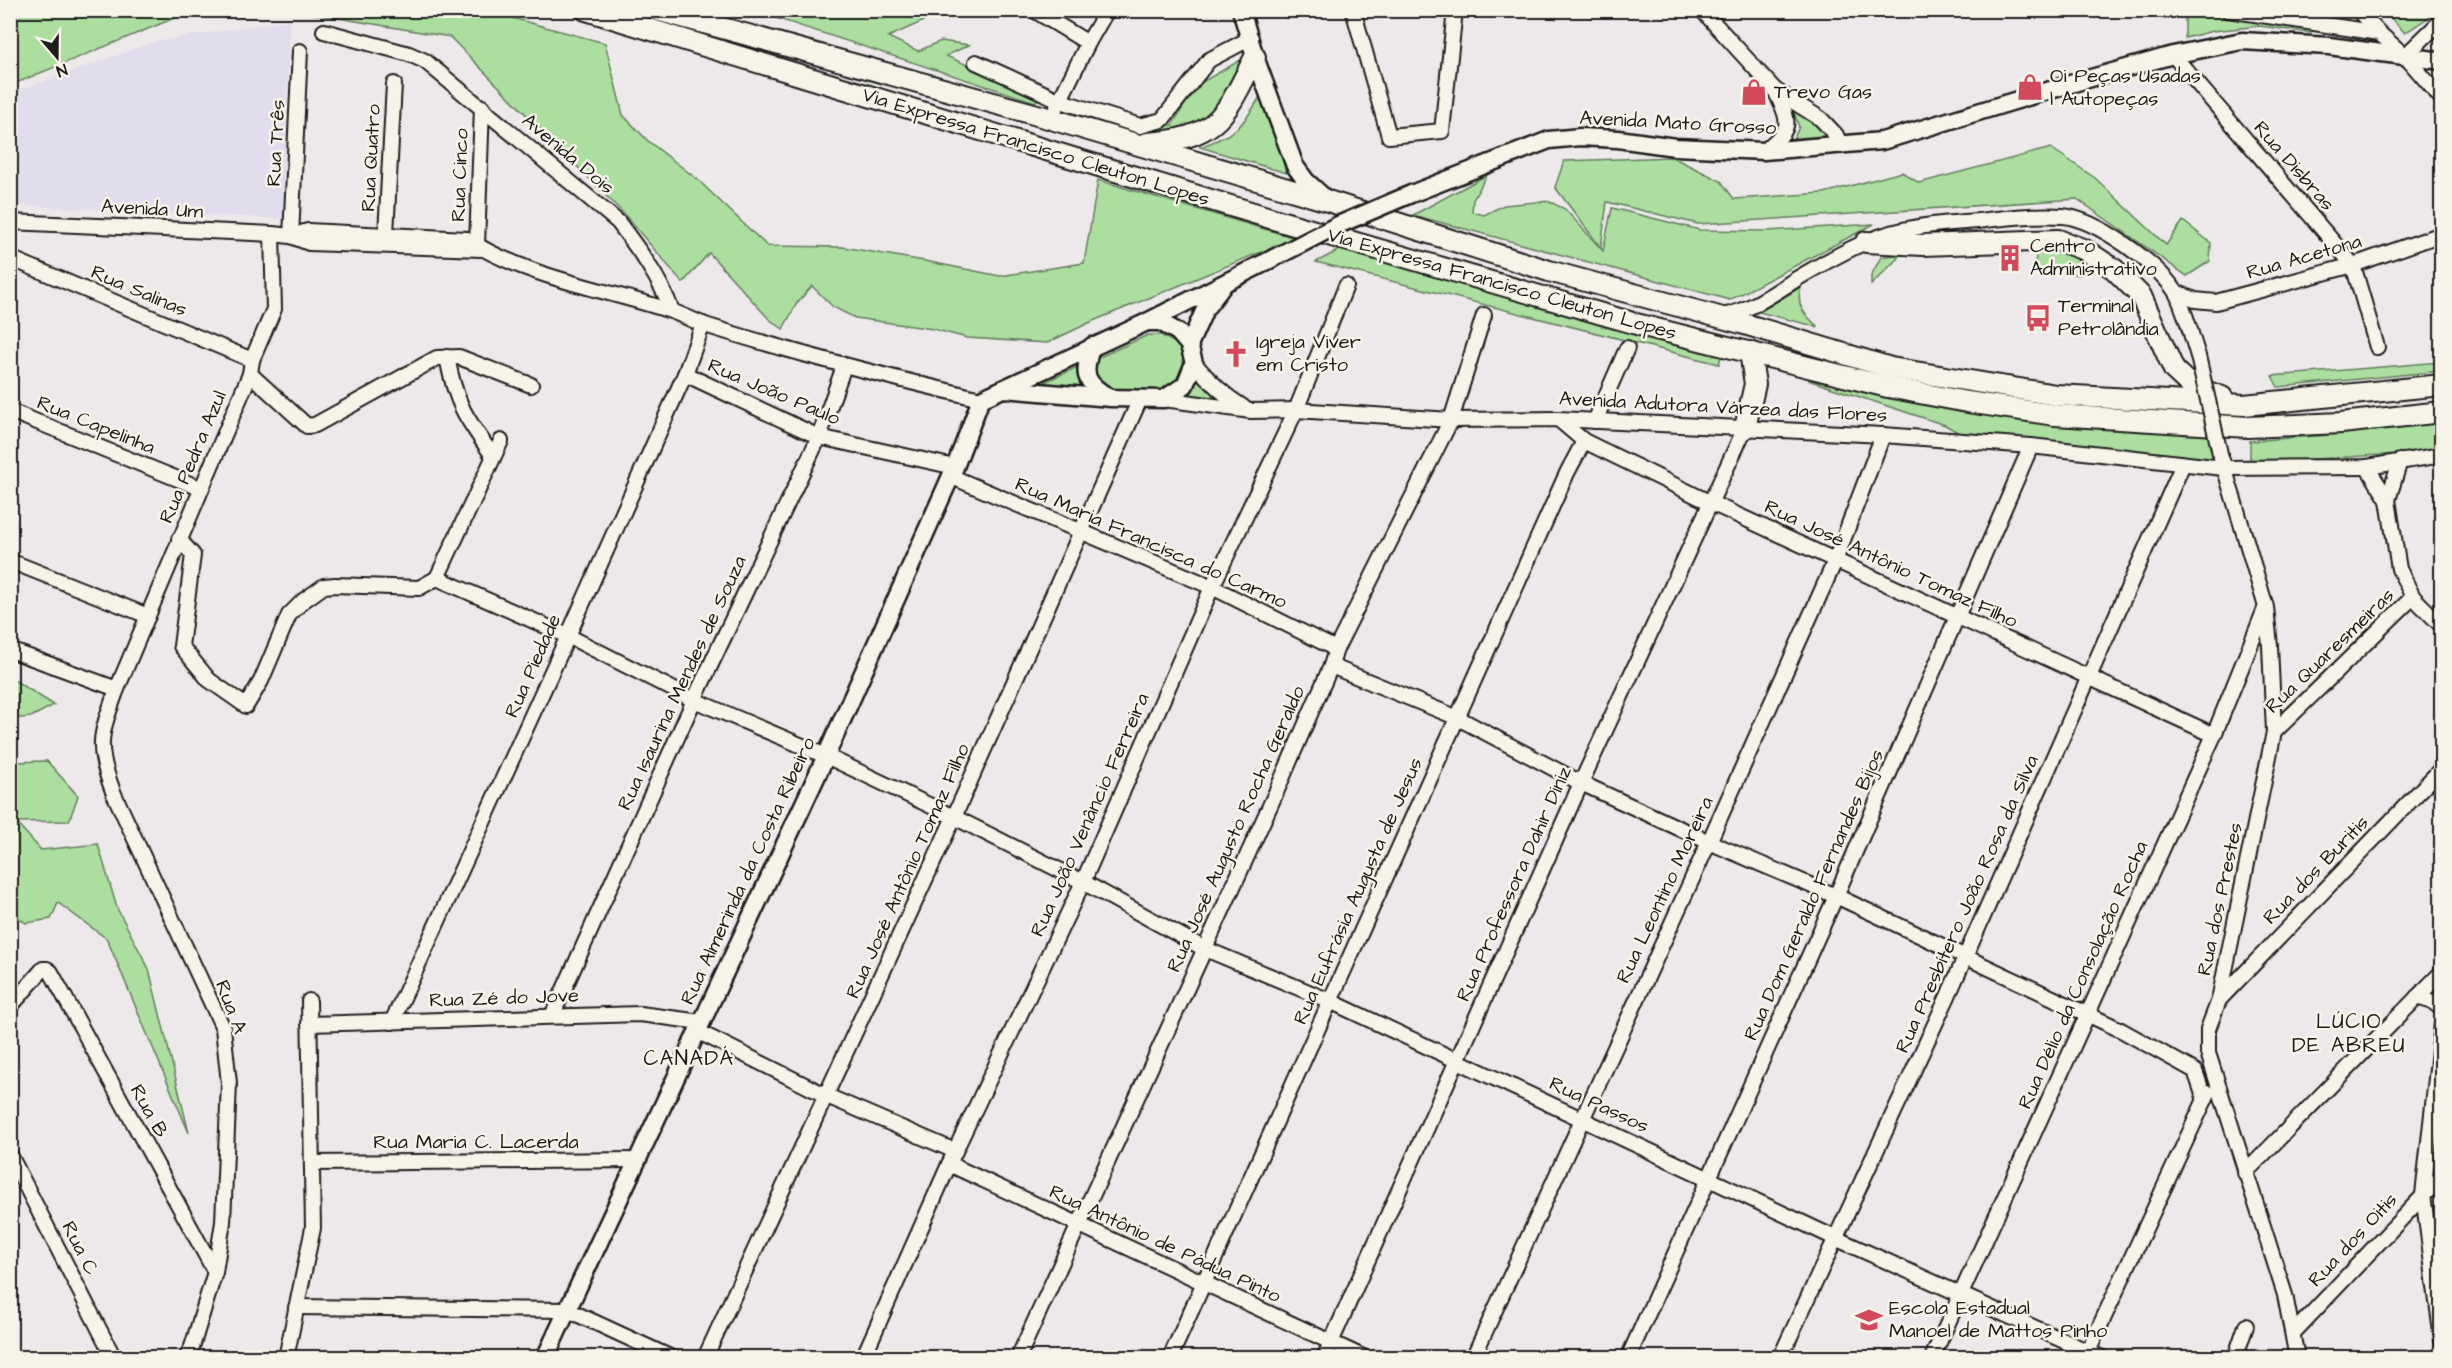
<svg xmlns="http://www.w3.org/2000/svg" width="2452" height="1368" viewBox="0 0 2452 1368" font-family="'Architects Daughter',sans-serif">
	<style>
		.built { fill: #e1dded }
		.green { fill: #abde9f; stroke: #647d5e; stroke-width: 1.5 }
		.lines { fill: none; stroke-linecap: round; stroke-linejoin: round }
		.minor-casing { stroke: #1c1c1c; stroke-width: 18 }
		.major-casing { stroke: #1c1c1c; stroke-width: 21 }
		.highway-casing { stroke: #1c1c1c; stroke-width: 24 }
		.minor { stroke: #f7f3e8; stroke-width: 14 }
		.major { stroke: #f7f3e8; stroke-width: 16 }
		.highway { stroke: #f7f3e8; stroke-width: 20 }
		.minor-bridge-casing { stroke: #1c1c1c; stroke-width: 18; stroke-linecap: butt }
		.major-bridge-casing { stroke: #1c1c1c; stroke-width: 21; stroke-linecap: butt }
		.minor-bridge { stroke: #f7f3e8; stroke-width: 14 }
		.major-bridge { stroke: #f7f3e8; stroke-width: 16 }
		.labels { text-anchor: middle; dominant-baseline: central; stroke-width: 5; stroke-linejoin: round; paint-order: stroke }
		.poi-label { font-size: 20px; fill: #1c1c1c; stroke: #f7f3e8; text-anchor: start }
		.street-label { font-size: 20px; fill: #1c1c1c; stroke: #f7f3e8 }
		.neighbourhood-label { font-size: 21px; letter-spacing: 1.5px; fill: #1c1c1c; stroke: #f7f3e8 }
	</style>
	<rect width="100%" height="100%" fill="#ede9ea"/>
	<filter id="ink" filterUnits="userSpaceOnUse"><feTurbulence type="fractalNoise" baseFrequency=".0167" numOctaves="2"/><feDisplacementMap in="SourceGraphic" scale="12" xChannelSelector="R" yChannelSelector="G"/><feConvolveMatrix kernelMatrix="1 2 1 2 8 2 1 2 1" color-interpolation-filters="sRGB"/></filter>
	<g filter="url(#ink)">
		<path class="built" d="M289 20 284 219 11 205V93L157 41Z"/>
		<g class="green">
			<path d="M11 10H192V11L11 85Z"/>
			<path d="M297 11H486L605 43 623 115 648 141 697 179 767 246 843 247 930 262 1000 276 1084 263 1098 180 1295 238 1093 321 1047 343 967 338 933 329 855 318 833 307 812 286 797 303 783 329 769 319 709 253 683 283 624 214 450 37Z"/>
			<path d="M754 11H932L922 22 888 37 918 51 941 41 969 45 946 56 1041 96 1035 102Z"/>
			<path d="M2384 11H2438L2405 33Z"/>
			<path d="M2185 16H2226L2313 27 2311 33 2259 26 2213 31 2185 38Z"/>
			<path d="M1242 59 1230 97 1198 126 1159 137 1105 127 1116 125 1136 130 1172 125 1197 85Z"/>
			<path d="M1260 97 1274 129 1286 173 1200 147C1235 134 1241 129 1260 97Z"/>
			<path d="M1791 104 1826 130 1827 143 1790 147 1799 127Z"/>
			<path d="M2051 148 2095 178 2166 245 2183 221 2211 243 2210 261 2187 276 2077 199 1698 224 1607 202 1601 248 1555 187 1564 161 1672 157 1721 181 1734 199 1824 193 1902 172 1919 183Z"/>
			<path d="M1487 175 1473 200 1472 212 1484 215 1504 205 1548 201 1565 209 1603 251 1612 208 1700 230 1768 231 1874 224 1730 300 1413 215Z"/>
			<path d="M1347 246 1722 353 1719 364 1316 262Z"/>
			<path d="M2037 250C2055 251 2074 250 2084 267L2080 275 2034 269Z"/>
			<path d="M1900 254 1897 259 1871 285V276L1881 257Z"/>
			<path d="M1801 287C1795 306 1805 315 1818 327L1759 312Z"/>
			<path d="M1148 335H1161L1177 344 1227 406 1027 390Z"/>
			<path d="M2441 362V371L2278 387 2272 376Z"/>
			<path d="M1808 380 1929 401 2207 431 2217 464 2114 449 1961 434 1945 425Z"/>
			<path d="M2441 421V447L2428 452 2250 463V441L2343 434Z"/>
			<path d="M10 678H11L54 705 31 717 11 719Z"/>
			<path d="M47 761 78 796 69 821 16 822 41 850 98 844 117 908 149 969 189 1133 107 939 58 903 51 919 26 923 11 914V762Z"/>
		</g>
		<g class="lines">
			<defs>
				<g id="minor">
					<path d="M1034 10 1088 43"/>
					<path d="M1353 10 1389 136 1442 131 1455 10"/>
					<path d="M1702 10 1775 90 1821 119 1836 135 1841 146"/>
					<path d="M2228 10 2379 33"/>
					<path d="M2358 10 2379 33 2405 56 2442 99"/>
					<path d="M324 31 409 54 425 61 618 222C639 250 660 278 672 311"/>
					<path d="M2173 55 2353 265 2377 347"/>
					<path d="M2405 56 2442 20"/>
					<path d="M976 62 1061 101 1140 126 1162 120 1209 60 1251 38"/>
					<path d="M1057 106 1088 43 1107 10"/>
					<path d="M1764 151C1794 127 1790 123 1775 90"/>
					<path d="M10 222 272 234 291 236 309 243 482 249"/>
					<path d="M386 234 394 84"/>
					<path d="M291 236 308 231 467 239C527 278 605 289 671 311 683 315 694 321 705 325 796 354 888 377 981 399"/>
					<path d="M291 236 300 51"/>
					<path d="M477 245 482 107"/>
					<path d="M10 258 252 360"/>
					<path d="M2176 292 2195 300 2216 302 2353 265 2442 234"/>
					<path d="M1721 316C1749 312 1774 293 1798 278 1820 265 1842 252 1866 242 1902 226 1938 224 1977 221 2005 218 2035 214 2063 216 2096 219 2158 264 2175 291 2184 306 2192 338 2198 356"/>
					<path d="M447 357C456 405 466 418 493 456"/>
					<path d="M1194 363C1209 381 1223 395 1243 407"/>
					<path d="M250 374 307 426 315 425 437 358 459 357 531 385"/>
					<path d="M685 374 819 437 955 467"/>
					<path d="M1164 399 1251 411 1296 410 1451 420 1558 419 1883 435 2031 446 2223 468 2367 467 2442 455"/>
					<path d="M10 411 200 488"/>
					<path d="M1558 419 1584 441 1709 502 2214 735"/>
					<path d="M1595 421 1627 348"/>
					<path d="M501 441 437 578 568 636 694 700 826 756 954 817 1083 882 1203 948 1330 1001 1835 1238 2102 1358"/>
					<path d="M2222 460 2266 607 2270 646 2274 732 2219 1000 2208 1029V1053L2285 1295 2297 1358"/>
					<path d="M2367 467 2388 500 2399 569 2413 597 2442 626"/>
					<path d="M950 476 1212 587 1336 649"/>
					<path d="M2388 500 2400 461"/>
					<path d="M179 539 193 555 181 646 209 680 246 706 261 681 289 615 303 601 324 586 335 585 419 588 437 578"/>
					<path d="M10 561 148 616"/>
					<path d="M10 650 117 689"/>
					<path d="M1331 666 1458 718 1581 783 1709 842 1836 896 2121 1030 2195 1071 2205 1100"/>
					<path d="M2274 732 2413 597"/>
					<path d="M2417 997 2433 1002 2442 1009"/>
					<path d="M2219 1000 2442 768"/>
					<path d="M10 1007 43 969H47L51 972 215 1272"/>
					<path d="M552 1016 694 700 819 437 844 366"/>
					<path d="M392 1022 568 636 685 374 703 324"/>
					<path d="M309 1024 640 1014 701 1022"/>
					<path d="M2442 1024 2423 1195 2442 1340"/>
					<path d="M697 1031 827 1096 955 1151"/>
					<path d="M10 1155 114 1358"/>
					<path d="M313 1163 638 1160"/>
					<path d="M949 1164 1365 1358"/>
					<path d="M2245 1173 2442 972"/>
					<path d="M296 1307 568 1310 672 1358"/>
					<path d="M2294 1332 2442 1176"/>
					<path d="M186 1358 192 1347 215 1272 223 1222 229 1083 223 1028 114 794C95 745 100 736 117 689L250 374 252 360 274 309 272 234"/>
					<path d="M286 1358 313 1228 309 1001"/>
					<path d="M705 1358 954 817 1140 399"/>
					<path d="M863 1358 955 1151 1083 882 1212 587 1296 410 1346 286"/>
					<path d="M1018 1358 1274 797 1331 666 1336 649 1451 420 1484 315"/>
					<path d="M1170 1358 1567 473 1584 441"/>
					<path d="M1324 1358 1581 783 1745 428"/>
					<path d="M1473 1358 1709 842 1835 561 1883 435"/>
					<path d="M1628 1358 1836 896 2031 446"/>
					<path d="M1780 1358 1948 996 2183 464"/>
					<path d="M1932 1358 2214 735 2265 609"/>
					<path d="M2085 1358 2208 1093"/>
					<path d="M2235 1358 2246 1326"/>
				</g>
				<g id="major">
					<path d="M1241 10 1255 57 1295 166 1306 181 1327 200"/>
					<path d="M1411 194 1549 140 1580 137 1618 139 1675 147 1764 151 1882 141 2077 82 2173 55 2242 41 2329 46 2442 61"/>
					<path d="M1189 345 1205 309 1222 287"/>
					<path d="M1092 346C1082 373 1084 383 1109 397"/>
					<path d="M1003 389 1111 398 1164 399 1185 385 1194 363 1189 345 1178 332 1160 322H1147"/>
					<path d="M545 1358 826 756 955 467 981 399 1147 322 1264 263"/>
				</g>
				<g id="highway">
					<path d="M586 10 1280 221 1640 325 1888 387 1967 402 2055 415 2248 427 2341 423 2442 412"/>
					<path d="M657 10 1048 118 1328 201 1549 271 1741 323 1891 368 2056 395 2244 405 2442 385"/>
					<path d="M1147 143C1219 138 1225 116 1255 57"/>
					<path d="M1866 242 1923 245 2058 240 2085 250 2114 269 2141 296 2174 370 2191 386 2222 397"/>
					<path d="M1745 428 1755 384 1750 352"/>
				</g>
			</defs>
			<use href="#minor" class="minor-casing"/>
			<use href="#major" class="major-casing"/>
			<use href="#highway" class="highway-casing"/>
			<use href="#minor" class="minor"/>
			<use href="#major" class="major"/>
			<use href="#highway" class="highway"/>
			<defs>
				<path id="minor-bridge" d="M2198 356 2221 458"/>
				<path id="major-bridge" d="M1264 263 1338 225 1411 194"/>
			</defs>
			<use href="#minor-bridge" class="minor-bridge-casing"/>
			<use href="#major-bridge" class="major-bridge-casing"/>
			<use href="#minor-bridge" class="minor-bridge"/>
			<use href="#major-bridge" class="major-bridge"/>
		</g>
	</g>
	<defs>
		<symbol id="shop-bare" viewBox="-9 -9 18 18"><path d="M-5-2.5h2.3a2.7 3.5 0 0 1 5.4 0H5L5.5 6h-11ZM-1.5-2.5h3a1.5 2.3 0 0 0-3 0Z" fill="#d1495b" stroke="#f7f3e8" stroke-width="2.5" paint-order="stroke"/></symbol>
		<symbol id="building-bare" viewBox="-9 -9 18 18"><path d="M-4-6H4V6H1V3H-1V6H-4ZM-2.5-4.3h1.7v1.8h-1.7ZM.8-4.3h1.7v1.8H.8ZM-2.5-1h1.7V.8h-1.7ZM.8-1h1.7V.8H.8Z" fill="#d1495b" stroke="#f7f3e8" stroke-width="2.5" paint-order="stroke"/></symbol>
		<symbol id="bus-bare" viewBox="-9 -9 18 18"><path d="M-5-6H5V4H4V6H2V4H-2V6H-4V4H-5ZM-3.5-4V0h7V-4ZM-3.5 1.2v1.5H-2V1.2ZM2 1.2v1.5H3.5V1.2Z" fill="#d1495b" stroke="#f7f3e8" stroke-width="2.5" paint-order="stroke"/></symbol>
		<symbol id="church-bare" viewBox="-9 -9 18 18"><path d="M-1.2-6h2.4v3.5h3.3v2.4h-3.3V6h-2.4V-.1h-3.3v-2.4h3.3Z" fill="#d1495b" stroke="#f7f3e8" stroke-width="2.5" paint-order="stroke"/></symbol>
		<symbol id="school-bare" viewBox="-9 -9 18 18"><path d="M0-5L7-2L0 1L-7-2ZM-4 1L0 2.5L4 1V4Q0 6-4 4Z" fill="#d1495b" stroke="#f7f3e8" stroke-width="2.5" paint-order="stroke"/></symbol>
	</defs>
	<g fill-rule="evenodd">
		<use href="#shop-bare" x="2011" y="68" width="38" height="38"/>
		<use href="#shop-bare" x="1735" y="73" width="38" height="38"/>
		<use href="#building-bare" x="1991" y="239" width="38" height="38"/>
		<use href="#bus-bare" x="2019" y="299" width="38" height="38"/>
		<use href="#church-bare" x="1217" y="335" width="38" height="38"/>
		<use href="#school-bare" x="1850" y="1301" width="38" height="38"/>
	</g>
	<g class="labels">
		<g class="poi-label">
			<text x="2050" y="76">Oi Peças Usadas<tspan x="2050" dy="23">l Autopeças</tspan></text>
			<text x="1774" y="92">Trevo Gas</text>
			<text x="2030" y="246">Centro<tspan x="2030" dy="23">Administrativo</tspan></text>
			<text x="2058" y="306">Terminal<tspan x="2058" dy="23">Petrolândia</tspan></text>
			<text x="1256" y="342">Igreja Viver<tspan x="1256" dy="23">em Cristo</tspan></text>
			<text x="1889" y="1308">Escola Estadual<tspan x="1889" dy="23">Manoel de Mattos Pinho</tspan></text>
		</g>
		<g class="street-label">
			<text transform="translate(1678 123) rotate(3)">Avenida Mato Grosso</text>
			<text transform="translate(276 143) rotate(-87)">Rua Três</text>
			<text transform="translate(1036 147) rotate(17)">Via Expressa Francisco Cleuton Lopes</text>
			<text transform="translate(568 154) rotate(40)">Avenida Dois</text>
			<text transform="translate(371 158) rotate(-87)">Rua Quatro</text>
			<text transform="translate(2294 166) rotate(49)">Rua Disbras</text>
			<text transform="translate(460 175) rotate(-88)">Rua Cinco</text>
			<text transform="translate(152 209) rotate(3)">Avenida Um</text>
			<text transform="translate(2304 257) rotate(-16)">Rua Acetona</text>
			<text transform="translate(1502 284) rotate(16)">Via Expressa Francisco Cleuton Lopes</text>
			<text transform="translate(139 291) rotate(23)">Rua Salinas</text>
			<text transform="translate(774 392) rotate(23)">Rua João Paulo</text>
			<text transform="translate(1723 407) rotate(3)">Avenida Adutora Várzea das Flores</text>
			<text transform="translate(96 425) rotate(22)">Rua Capelinha</text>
			<text transform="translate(193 457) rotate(-67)">Rua Pedra Azul</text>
			<text transform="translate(1151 543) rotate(24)">Rua Maria Francisca do Carmo</text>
			<text transform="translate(1891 564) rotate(25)">Rua José Antônio Tomaz Filho</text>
			<text transform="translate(2330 651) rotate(-44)">Rua Quaresmeiras</text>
			<text transform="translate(533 666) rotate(-66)">Rua Piedade</text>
			<text transform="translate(682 683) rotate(-65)">Rua Isaurina Mendes de Souza</text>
			<text transform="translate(1090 815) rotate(-66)">Rua João Venâncio Ferreira</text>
			<text transform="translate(1236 829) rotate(-66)">Rua José Augusto Rocha Geraldo</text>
			<text transform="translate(2316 870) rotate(-46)">Rua dos Buritis</text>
			<text transform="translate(748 871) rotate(-65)">Rua Almerinda da Costa Ribeiro</text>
			<text transform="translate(908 871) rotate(-66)">Rua José Antônio Tomaz Filho</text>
			<text transform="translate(1514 884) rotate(-66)">Rua Professora Dahir Diniz</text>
			<text transform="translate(1665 890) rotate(-65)">Rua Leontino Moreira</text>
			<text transform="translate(1358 891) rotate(-66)">Rua Eufrásia Augusta de Jesus</text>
			<text transform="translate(1814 895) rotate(-66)">Rua Dom Geraldo Fernandes Bijos</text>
			<text transform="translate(2220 899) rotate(-78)">Rua dos Prestes</text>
			<text transform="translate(1967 904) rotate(-66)">Rua Presbítero João Rosa da Silva</text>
			<text transform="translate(2083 975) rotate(-66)">Rua Délio da Consolação Rocha</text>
			<text transform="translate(504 998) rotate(-2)">Rua Zé do Jove</text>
			<text transform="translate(231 1007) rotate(69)">Rua A</text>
			<text transform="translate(1599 1105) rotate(25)">Rua Passos</text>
			<text transform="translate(149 1111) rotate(61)">Rua B</text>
			<text x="476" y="1142">Rua Maria C. Lacerda</text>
			<text transform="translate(2353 1240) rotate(-47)">Rua dos Oitis</text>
			<text transform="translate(1165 1244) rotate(25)">Rua Antônio de Pádua Pinto</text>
			<text transform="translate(80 1248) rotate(63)">Rua C</text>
		</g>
		<g class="neighbourhood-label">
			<text x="2349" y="1021">LÚCIO<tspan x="2349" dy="24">DE ABREU</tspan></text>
			<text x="689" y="1058">CANADÁ</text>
		</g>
	</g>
	<rect width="2452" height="1368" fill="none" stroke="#f7f3e8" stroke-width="36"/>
	<rect x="18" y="18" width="2416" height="1332" fill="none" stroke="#1c1c1c" stroke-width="2" filter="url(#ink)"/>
	<g transform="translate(57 57) rotate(160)" stroke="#f7f3e8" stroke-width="4.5" paint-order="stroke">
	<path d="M0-4.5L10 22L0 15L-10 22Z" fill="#1c1c1c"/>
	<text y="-9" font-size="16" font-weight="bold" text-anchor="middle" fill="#1c1c1c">N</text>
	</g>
</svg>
